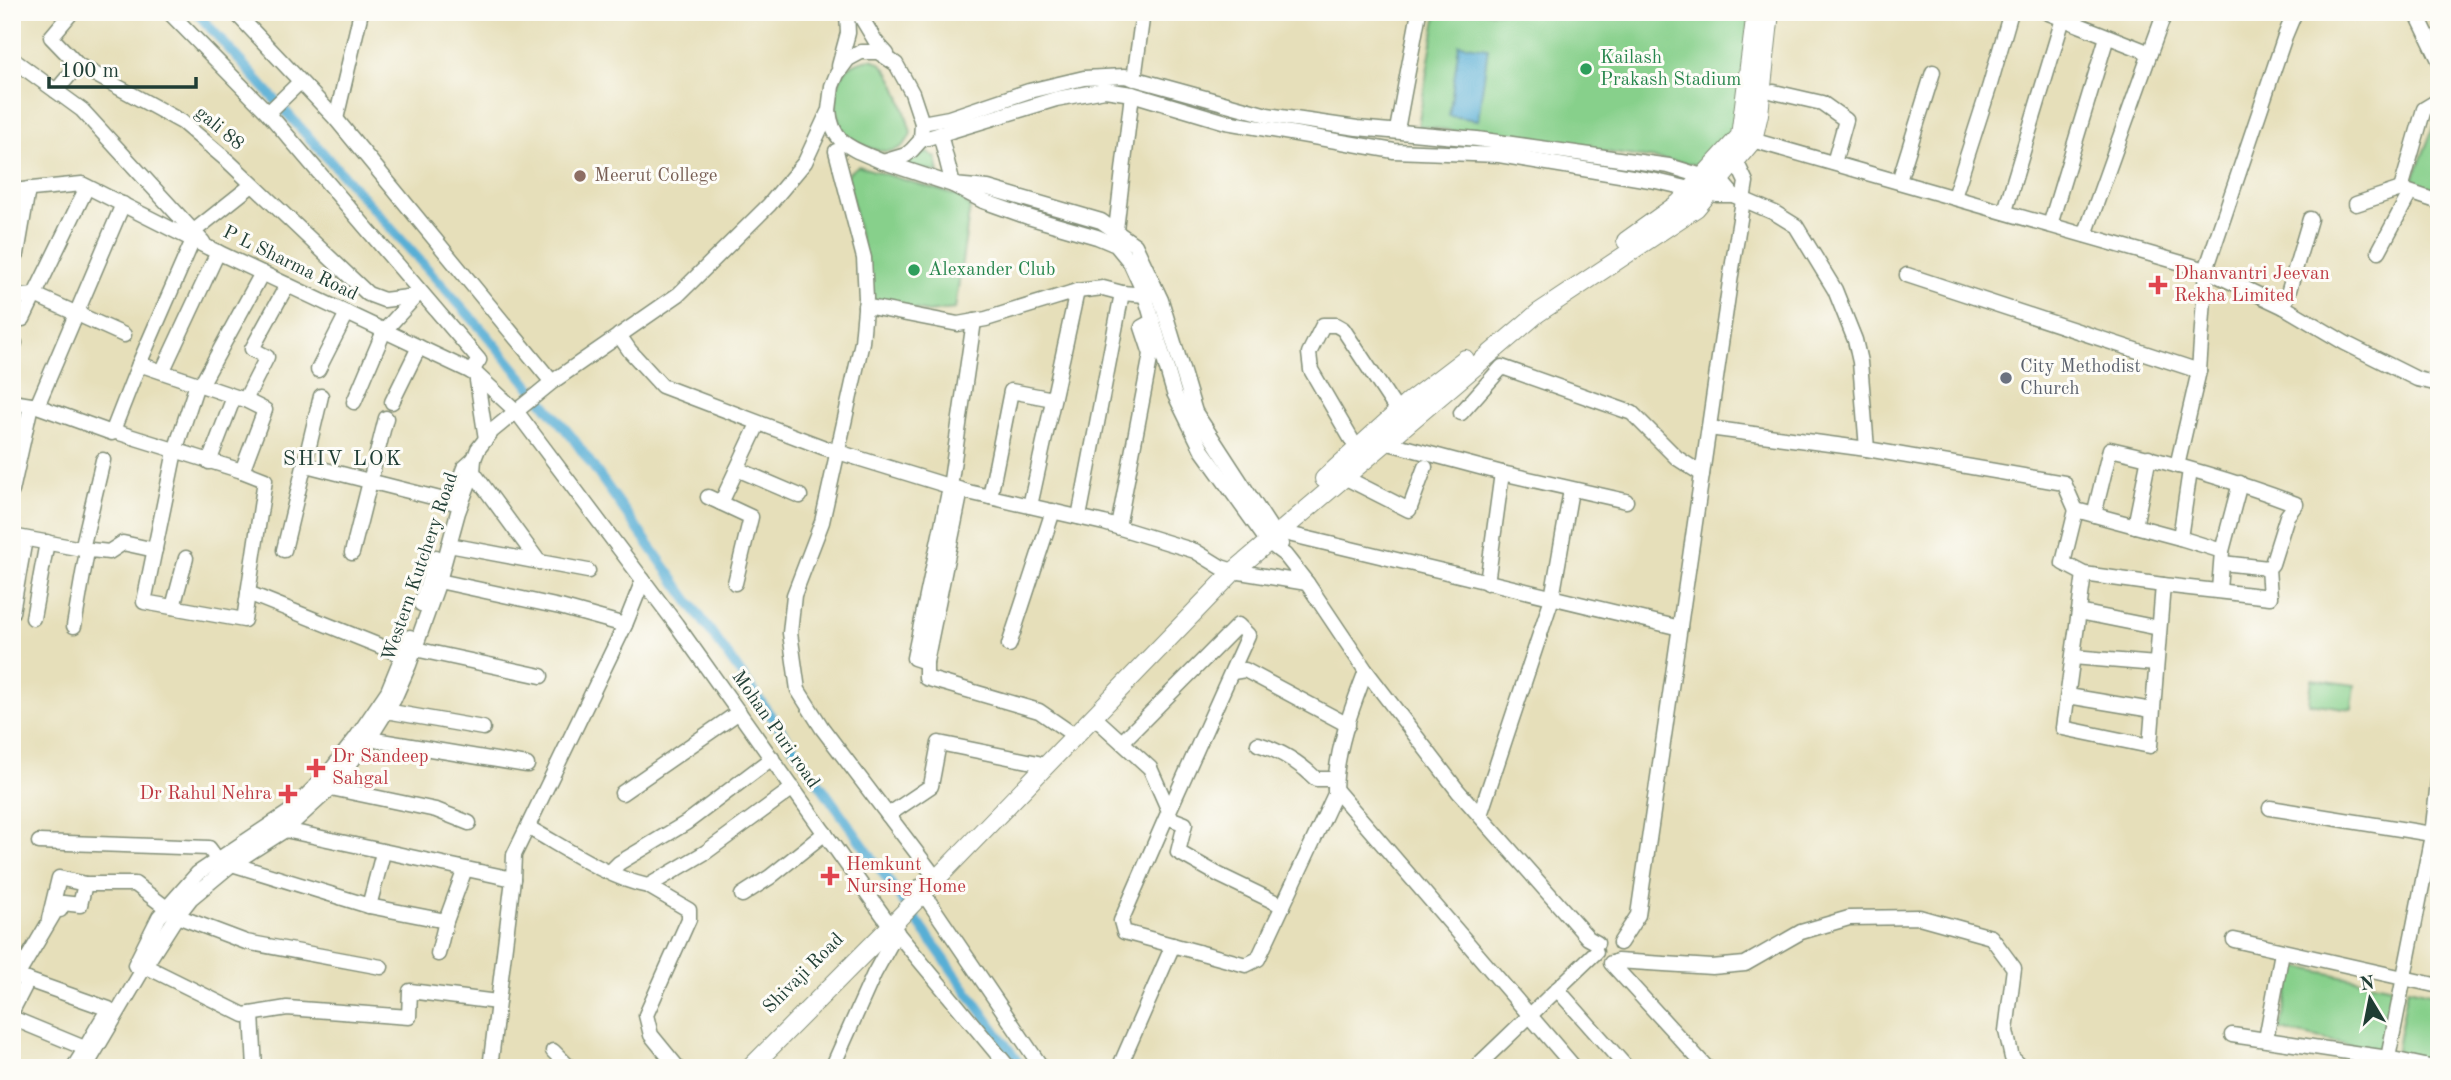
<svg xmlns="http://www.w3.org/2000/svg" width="2451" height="1080" viewBox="0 0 2451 1080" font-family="'Old Standard TT',serif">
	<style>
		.green { fill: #87d08b; stroke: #538660; stroke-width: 2 }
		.water { fill: #58afd5; stroke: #3c7684; stroke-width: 2 }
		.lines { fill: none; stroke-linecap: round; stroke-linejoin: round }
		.canal { stroke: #58afd5; stroke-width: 10 }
		.minor-casing { stroke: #828e77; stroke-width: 17 }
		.major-casing { stroke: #828e77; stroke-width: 20 }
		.minor { stroke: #fff; stroke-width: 14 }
		.major { stroke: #fff; stroke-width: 18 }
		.leisure-dot { fill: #2e9e5b; stroke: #fdfcf7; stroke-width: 2.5 }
		.education-dot { fill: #8d6e63; stroke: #fdfcf7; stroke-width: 2.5 }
		.health-dot { fill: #e0444e; stroke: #fdfcf7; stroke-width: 2.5 }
		.worship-dot { fill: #6b7280; stroke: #fdfcf7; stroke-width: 2.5 }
		.labels { text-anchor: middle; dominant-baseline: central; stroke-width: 6; stroke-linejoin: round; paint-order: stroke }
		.leisure-label { font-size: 19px; fill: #27864d; stroke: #fdfcf7; text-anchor: start }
		.street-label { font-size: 19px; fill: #1f3d34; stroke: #fdfcf7 }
		.education-label { font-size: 19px; fill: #785e54; stroke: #fdfcf7; text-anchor: start }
		.health-label { font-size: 19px; fill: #be3a42; stroke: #fdfcf7; text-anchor: start }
		.worship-label { font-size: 19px; fill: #5b616d; stroke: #fdfcf7; text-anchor: start }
		.neighbourhood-label { font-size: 21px; letter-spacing: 2px; fill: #1f3d34; stroke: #fdfcf7 }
	</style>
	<rect width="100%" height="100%" fill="#fdfcf7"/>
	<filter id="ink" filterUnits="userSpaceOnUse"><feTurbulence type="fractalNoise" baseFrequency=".0143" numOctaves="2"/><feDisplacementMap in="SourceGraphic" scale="14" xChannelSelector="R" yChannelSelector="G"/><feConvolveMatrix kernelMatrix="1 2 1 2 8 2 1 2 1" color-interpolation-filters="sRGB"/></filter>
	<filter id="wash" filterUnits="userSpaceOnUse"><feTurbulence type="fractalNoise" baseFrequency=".00686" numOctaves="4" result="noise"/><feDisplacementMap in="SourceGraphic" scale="28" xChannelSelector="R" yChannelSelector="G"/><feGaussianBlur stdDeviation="1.57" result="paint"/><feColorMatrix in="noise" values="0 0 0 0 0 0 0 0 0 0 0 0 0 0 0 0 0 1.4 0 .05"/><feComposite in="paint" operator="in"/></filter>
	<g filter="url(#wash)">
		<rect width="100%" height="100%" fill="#e6dfba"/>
		<g class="green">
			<path d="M1437 12H1750L1737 129 1725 152 1699 165 1418 126Z"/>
			<path d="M871 59C894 63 905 112 911 133 900 164 867 148 845 139 832 108 828 64 871 59Z"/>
			<path d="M2439 113V192L2412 182Z"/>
			<path d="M928 152 936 158 939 173 895 163Z"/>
			<path d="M858 166 958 196 970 207 955 309 928 312 872 301 847 174Z"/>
			<path d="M2312 679 2355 685 2352 709 2309 703Z"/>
			<path d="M2294 966 2397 988 2383 1052 2280 1030Z"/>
			<path d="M2408 988 2439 995V1063L2396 1054Z"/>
		</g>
		<path class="water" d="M1459 44 1488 48 1478 120 1449 116Z"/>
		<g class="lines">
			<path class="canal" d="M196 12 486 334 572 437 1022 1068"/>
		</g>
	</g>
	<g filter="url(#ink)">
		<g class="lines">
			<defs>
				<g id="minor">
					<path d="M72 12 51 37 78 65 182 122 229 162 368 294 384 300 416 296"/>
					<path d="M169 12 268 113 300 82"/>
					<path d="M235 12 336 119 552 382"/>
					<path d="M858 12 876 42 887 54"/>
					<path d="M2046 12 2150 53 2085 235"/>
					<path d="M2416 12 2439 60"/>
					<path d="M2150 53 2165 12"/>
					<path d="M12 59 82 110 203 242"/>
					<path d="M839 66 848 33 847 12"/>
					<path d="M1134 79 1143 12"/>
					<path d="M56 91 78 65"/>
					<path d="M1774 92 1822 103 1846 120 1834 163"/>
					<path d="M2439 100 2424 109 2401 189 2439 202"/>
					<path d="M268 113 479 360 471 372"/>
					<path d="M336 119 361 12"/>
					<path d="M922 123 949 118 1029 91 1084 78 1125 76 1267 115 1357 128 1477 139 1669 166 1722 182 1733 195 1775 213 1796 226 1835 290 1855 340 1860 362 1867 449 2064 483 2076 510 2180 538 2190 470"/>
					<path d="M1397 130 1419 12"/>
					<path d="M940 134 953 185 988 188 1101 221 1135 245 1161 300 1195 412 1281 544"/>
					<path d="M1745 138 2206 270 2284 307 2345 343 2417 379 2439 384"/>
					<path d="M921 140 1056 99 1105 90 1132 94 1226 122 1394 151 1499 155 1656 181 1717 195H1733"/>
					<path d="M836 151 864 258 866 298 862 342 822 522 794 595 790 633 798 690 822 728 932 873"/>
					<path d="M884 162 953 185 983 201 1028 217 1097 237 1116 245 1130 262 1145 295 1174 393 1202 450 1268 542 1285 555 1307 583 1366 671 1458 791 1588 938 1597 943"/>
					<path d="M1899 181 1933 72"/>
					<path d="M12 191 82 184 209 248 476 374 516 411 676 624 887 921 1009 1068"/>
					<path d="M1954 197 1989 88 2011 12"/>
					<path d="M2356 204 2401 189"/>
					<path d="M2005 211 2065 12"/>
					<path d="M2050 225 2107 37"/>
					<path d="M194 231 252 185"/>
					<path d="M1115 238 1132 94"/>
					<path d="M2379 251 2410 193"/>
					<path d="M12 254H17L28 189"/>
					<path d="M1907 275 2199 371"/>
					<path d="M12 297 35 295 124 335"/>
					<path d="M865 306 958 324 986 319 1077 291 1103 288 1122 293 1145 295"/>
					<path d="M2284 307 2310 219"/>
					<path d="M23 319 87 187"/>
					<path d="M619 335 630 351 662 386 825 448 968 492 1104 523 1195 551 1221 567 1234 571 1307 583"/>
					<path d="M12 343H15"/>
					<path d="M139 364 193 240"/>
					<path d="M163 370 218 252"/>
					<path d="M318 370 347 313"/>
					<path d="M476 374 486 439"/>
					<path d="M197 384 175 451 144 602 244 620 265 480 242 471"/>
					<path d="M201 385 262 273"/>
					<path d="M245 400 267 357 252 349 287 285"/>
					<path d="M12 402 37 406 112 433 139 364 245 400 265 410 242 471 113 431"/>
					<path d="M354 402 384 331 416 296"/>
					<path d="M392 402 419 347"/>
					<path d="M37 406 123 204"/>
					<path d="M1461 413 1502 367 1632 413 1677 458 1702 474"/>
					<path d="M1709 428 1867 449"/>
					<path d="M1385 442 1502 473 1626 501"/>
					<path d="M1357 449 1311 370 1309 353 1323 325H1336L1343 329 1398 412"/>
					<path d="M209 462 234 397"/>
					<path d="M306 465 452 502"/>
					<path d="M2177 466 2199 371 2206 270 2285 36 2295 12"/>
					<path d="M737 469 800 496"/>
					<path d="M473 472 539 562"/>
					<path d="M1344 477 1409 510 1425 467"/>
					<path d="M961 490 926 662 914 658 950 487 974 321"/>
					<path d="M12 491 31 405"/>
					<path d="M708 497 721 503 758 424"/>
					<path d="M990 497 1011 391 1053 399"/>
					<path d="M452 500 464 468 474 459"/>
					<path d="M721 503 751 517 735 583"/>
					<path d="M1030 506 1077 291"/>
					<path d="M2076 510 2063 563 2084 574 2063 728 2150 746 2163 585 2084 574"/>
					<path d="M2094 515 2110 449C2173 463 2235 481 2296 504L2287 516 2272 564 2268 568 2222 563"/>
					<path d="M1079 517 1122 293"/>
					<path d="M2135 526 2149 457"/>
					<path d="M1118 527 1151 354 1142 327 1153 321"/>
					<path d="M1280 532 1680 628"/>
					<path d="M12 536 82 549 103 460"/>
					<path d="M2180 538 2222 551 2219 590"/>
					<path d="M449 545 588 571"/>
					<path d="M284 550 321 396"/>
					<path d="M2222 551 2240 483"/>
					<path d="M352 553 386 418"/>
					<path d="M439 581 560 607 625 625"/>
					<path d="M1487 583 1502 473"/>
					<path d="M2163 585 2270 597 2268 568"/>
					<path d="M248 593 402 655"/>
					<path d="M421 604 436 557"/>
					<path d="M173 607 186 558"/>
					<path d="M12 612 25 539"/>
					<path d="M2079 612 2159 628"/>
					<path d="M33 618 47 542"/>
					<path d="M74 626 87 551 82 549 109 552 123 543 155 550"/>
					<path d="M1009 645 1053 511"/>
					<path d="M415 649 541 676"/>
					<path d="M2073 657 2156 664"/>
					<path d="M926 662V678L1039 711 1068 731"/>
					<path d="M1233 672 1245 670 1348 725"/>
					<path d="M2068 696 2152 710"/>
					<path d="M386 711 483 728"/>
					<path d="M1093 716 1150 768 1169 811 1121 921 1124 932 1246 965 1258 959 1335 794C1335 752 1351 710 1366 671"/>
					<path d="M369 739 527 765"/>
					<path d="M1122 742 1238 625 1248 635 1169 811"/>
					<path d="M1258 744C1281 751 1299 762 1316 779H1335"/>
					<path d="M331 788 436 810 469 823"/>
					<path d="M1335 789 1575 1068"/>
					<path d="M622 793 739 712"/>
					<path d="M2270 808 2438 835"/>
					<path d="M888 815 931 786 939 743 1038 763"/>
					<path d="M1480 815 1552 598 1571 490"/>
					<path d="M1167 817 1185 824 1178 852 1219 875 1283 906"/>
					<path d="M529 828C565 848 608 878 648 886L706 852 793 788"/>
					<path d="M285 830 513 879 490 1068"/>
					<path d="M39 842 209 848 217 859"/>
					<path d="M232 864 369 906 383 853"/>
					<path d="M610 872 619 863 686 823 772 758"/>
					<path d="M513 879 514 855 625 625 643 580"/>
					<path d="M648 886 689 910V919L646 1015 651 1035 678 1068"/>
					<path d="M919 887 1042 1068"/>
					<path d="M742 895 770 877 825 833"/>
					<path d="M369 906 446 921"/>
					<path d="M49 919 59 878 85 884"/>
					<path d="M2234 940 2439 986"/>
					<path d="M1620 943 1638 915 1731 275 1746 182 1736 161"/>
					<path d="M438 954 446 921 465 869"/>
					<path d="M1617 961 1712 967 1745 964 1801 932 1849 918 1919 917 1991 937 2014 968 2006 1031 2012 1058 2023 1068"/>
					<path d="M1611 963 1707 1068"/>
					<path d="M135 965 159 917 198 873 291 811 328 774 356 738 388 691 410 637"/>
					<path d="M145 966 244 1015 287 1008 409 1017 410 991 497 1002"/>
					<path d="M1557 989 1627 1068"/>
					<path d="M109 1009 19 977 20 971 56 910H60L63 903 80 905 85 884H135L177 916 246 942 381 967"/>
					<path d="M12 1011 28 980"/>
					<path d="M252 1014 255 1068"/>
					<path d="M12 1018 87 1049"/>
					<path d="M2232 1035 2388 1058 2434 1068"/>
					<path d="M2266 1039 2282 952"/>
					<path d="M553 1051 570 1068"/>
					<path d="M73 1068C85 1051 93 1033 105 1015"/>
					<path d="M85 1068 145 966 177 916 191 898 232 864 285 830 331 788 369 739 394 699 409 665 439 581 458 512 473 472 474 459 478 449 492 431 552 382 679 294 769 205 805 162 829 110 832 86 837 74 848 59 861 52H878L896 64 912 93 922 123 921 140 912 150 906 155 883 162C854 149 832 146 829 110"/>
					<path d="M832 1068 874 974 897 932"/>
					<path d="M1119 1068 1173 945"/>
					<path d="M1154 1068 1155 1066"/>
					<path d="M1475 1068 1596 952"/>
					<path d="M2386 1068 2432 835 2439 773"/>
				</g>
				<g id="major">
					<path d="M1626 241 1679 203 1740 136 1756 12"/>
					<path d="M1324 479 1410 401 1465 359"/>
					<path d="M750 1068 891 926 1234 571 1538 313 1696 208 1753 140 1759 114 1770 12"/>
				</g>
			</defs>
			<use href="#minor" class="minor-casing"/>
			<use href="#major" class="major-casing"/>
			<use href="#minor" class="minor"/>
			<use href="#major" class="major"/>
		</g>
	</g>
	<g class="leisure-dot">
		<circle cx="1586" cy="69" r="7"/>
		<circle cx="914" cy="270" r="7"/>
	</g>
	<circle class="education-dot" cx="580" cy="176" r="7"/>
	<g class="health-dot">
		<path d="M2154.5 274.5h7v7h7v7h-7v7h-7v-7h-7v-7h7z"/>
		<path d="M312.5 757.5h7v7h7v7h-7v7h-7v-7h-7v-7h7z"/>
		<path d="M284.5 783.5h7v7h7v7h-7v7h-7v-7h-7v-7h7z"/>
		<path d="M826.5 865.5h7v7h7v7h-7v7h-7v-7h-7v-7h7z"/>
	</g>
	<circle class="worship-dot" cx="2006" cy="378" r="7"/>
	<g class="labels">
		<g class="leisure-label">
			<text x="1600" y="58">Kailash<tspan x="1600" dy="22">Prakash Stadium</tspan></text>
			<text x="928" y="270">Alexander Club</text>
		</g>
		<g class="street-label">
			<text transform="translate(219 129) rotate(40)">gali 88</text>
			<text transform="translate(290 264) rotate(26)">P L Sharma Road</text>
			<text transform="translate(421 567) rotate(-71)">Western Kutchery Road</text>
			<text transform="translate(775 730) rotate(55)">Mohan Puri road</text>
			<text transform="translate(804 974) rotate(-45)">Shivaji Road</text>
		</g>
		<g class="education-label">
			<text x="594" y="176">Meerut College</text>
		</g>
		<g class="health-label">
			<text x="2174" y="274">Dhanvantri Jeevan<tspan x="2174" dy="22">Rekha Limited</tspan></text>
			<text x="332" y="757">Dr Sandeep<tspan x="332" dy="22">Sahgal</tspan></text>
			<text x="272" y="794" text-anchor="end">Dr Rahul Nehra</text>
			<text x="846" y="865">Hemkunt<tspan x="846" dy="22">Nursing Home</tspan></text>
		</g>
		<g class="worship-label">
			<text x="2020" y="367">City Methodist<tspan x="2020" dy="22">Church</tspan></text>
		</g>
		<g class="neighbourhood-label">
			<text x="343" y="459">SHIV LOK</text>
		</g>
	</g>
	<rect width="2451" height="1080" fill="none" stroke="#fdfcf7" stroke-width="42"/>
	<g transform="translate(2370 999) rotate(350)" stroke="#fdfcf7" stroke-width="5" paint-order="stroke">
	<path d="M0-5L12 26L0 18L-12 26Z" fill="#1f3d34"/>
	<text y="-10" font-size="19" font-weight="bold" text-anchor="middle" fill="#1f3d34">N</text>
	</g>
	<path d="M49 77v10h147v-10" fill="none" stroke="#1f3d34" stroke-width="3.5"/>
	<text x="60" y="77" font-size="21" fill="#1f3d34" stroke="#fdfcf7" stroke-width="5" paint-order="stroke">100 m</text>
</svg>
